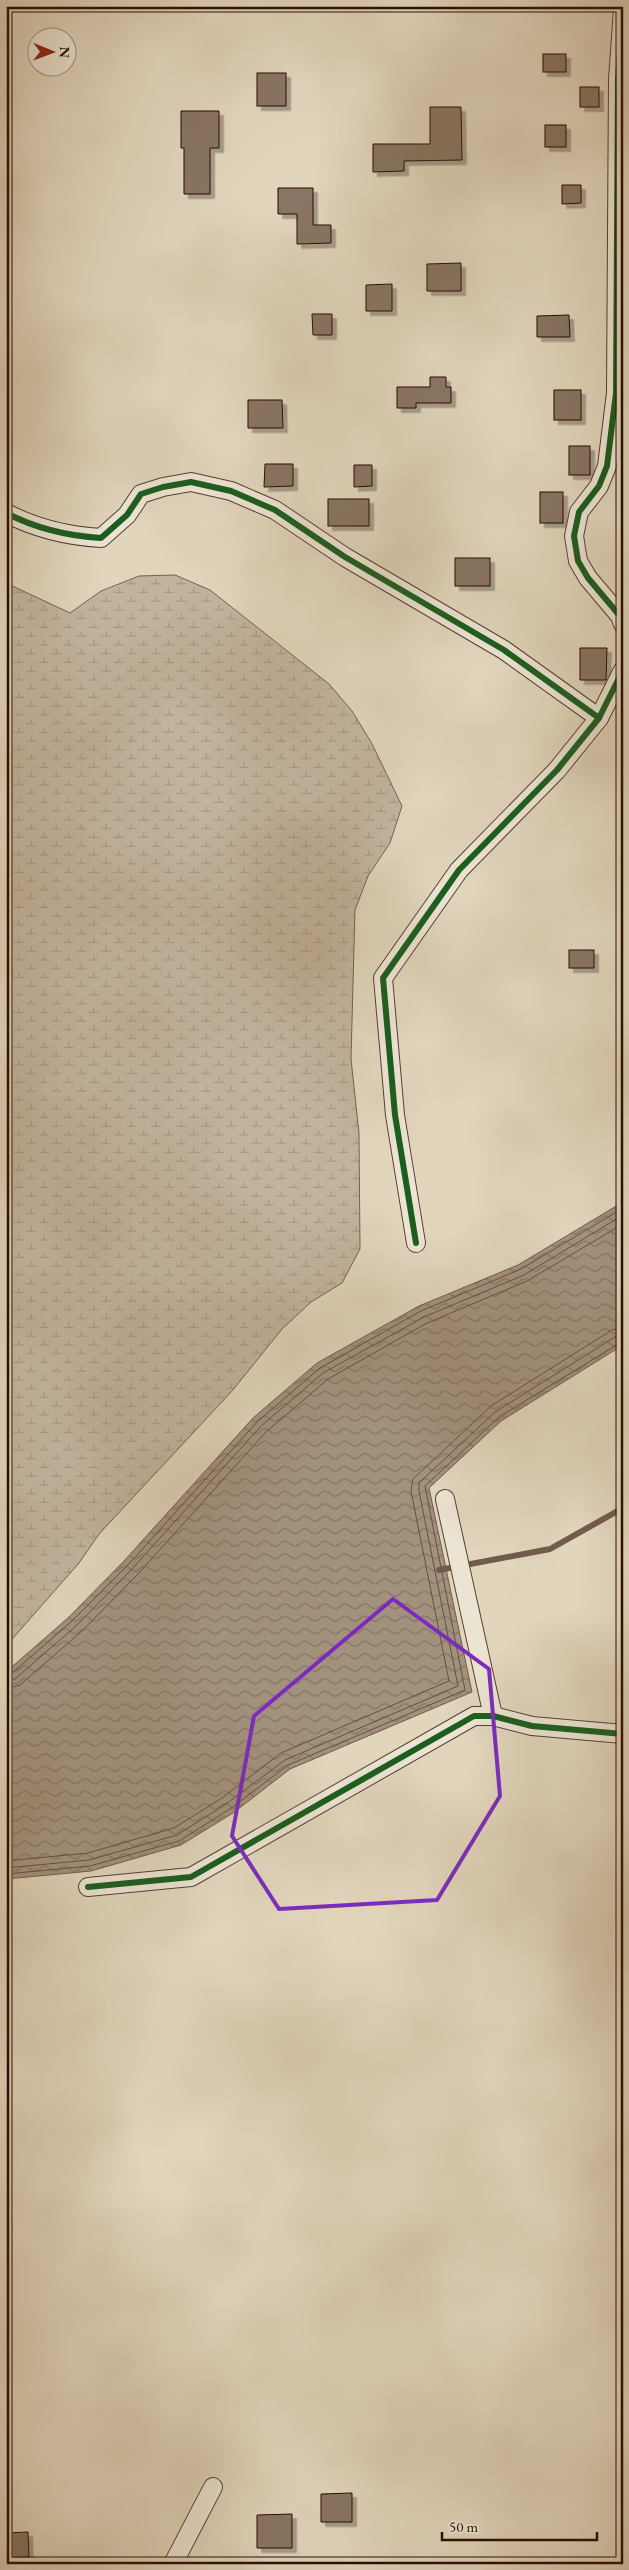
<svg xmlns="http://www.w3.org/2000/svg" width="629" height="2570" viewBox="0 0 629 2570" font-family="'EB Garamond',serif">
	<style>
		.wetland { fill: url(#wetland-marsh); stroke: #756050 }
		.water { fill: url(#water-waves); stroke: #715c4c }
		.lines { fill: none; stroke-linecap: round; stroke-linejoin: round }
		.shore { stroke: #654f40; stroke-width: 1 }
		.stream { stroke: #715c4c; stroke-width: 6 }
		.building { fill: #887563; stroke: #280d03; filter: url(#shadow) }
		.street-casing { stroke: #563f31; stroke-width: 20 }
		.street { stroke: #ece4d3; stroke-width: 18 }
		.cycleway-casing { stroke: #ece4d3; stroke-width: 9 }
		.cycleway { stroke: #1b5e20; stroke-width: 6 }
		.marked { fill: none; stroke: #7b2cbf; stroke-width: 4; stroke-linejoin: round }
	</style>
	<defs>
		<pattern id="wetland-marsh" width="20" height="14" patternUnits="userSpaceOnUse" patternTransform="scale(1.25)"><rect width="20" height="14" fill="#c2b39d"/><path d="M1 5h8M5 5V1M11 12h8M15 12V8" fill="none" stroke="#a79986"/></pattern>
		<pattern id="water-waves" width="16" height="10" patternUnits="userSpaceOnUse" patternTransform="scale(1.25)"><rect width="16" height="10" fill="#a2917d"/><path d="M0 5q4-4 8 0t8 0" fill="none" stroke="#847564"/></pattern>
		<filter id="shadow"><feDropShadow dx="4.5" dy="4.5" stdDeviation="0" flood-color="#0004"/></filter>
	</defs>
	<rect width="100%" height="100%" fill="#e1d5bc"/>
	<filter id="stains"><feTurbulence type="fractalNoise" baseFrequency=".004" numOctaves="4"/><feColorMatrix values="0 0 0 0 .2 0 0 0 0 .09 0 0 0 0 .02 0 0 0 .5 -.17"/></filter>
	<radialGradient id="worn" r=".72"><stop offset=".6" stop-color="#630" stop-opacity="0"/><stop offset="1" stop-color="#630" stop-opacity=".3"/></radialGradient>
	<path class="wetland" d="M175 575 210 590 329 684 352 711 371 742 402 806 390 843 368 876 355 910 351 1059 359 1133 360 1249 342 1283 311 1302 282 1329 232 1391 99 1534 79 1563 6 1646V583L70 613 101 591 139 576Z"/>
	<path class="water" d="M623 1202V1345L501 1421 429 1488 472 1692 290 1769 233 1813 181 1845 91 1871 6 1879V1672L69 1617 124 1561 253 1418 317 1363 419 1306 518 1265Z"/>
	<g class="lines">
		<g class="shore">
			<path d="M6 1675 11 1674 72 1621 128 1565 257 1422 320 1368 421 1311 521 1269 623 1208"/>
			<path d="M6 1681 15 1679 77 1625 132 1569 261 1426 323 1373 424 1317 524 1275 623 1215"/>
			<path d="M6 1689 20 1685 82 1631 138 1574 266 1432 328 1379 427 1323 527 1281 623 1224"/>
			<path d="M6 1861 88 1853 174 1828 222 1798 281 1753 449 1681 411 1491 413 1479 491 1406 612 1330 623 1327"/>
			<path d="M6 1868 89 1860 177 1835 226 1804 285 1760 458 1686 419 1491V1483L495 1412 615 1337 623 1335"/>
			<path d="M6 1874 90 1866 179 1841 230 1809 288 1765 465 1690 425 1486 499 1417 623 1341"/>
		</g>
		<path class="stream" d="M439 1570 550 1549 623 1508"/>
	</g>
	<g class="building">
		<rect x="543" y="54" width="23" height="18"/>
		<rect x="257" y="73" width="29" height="33"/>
		<rect x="580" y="87" width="19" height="20"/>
		<path d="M430 107H461L462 160 404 161V171L373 172V144H430Z"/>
		<path d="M181 111H219V148H210V194H184V148H181Z"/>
		<rect x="545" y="125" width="21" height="22"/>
		<path d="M562 185H581V203L562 204Z"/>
		<path d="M278 188H313V225H331V243L297 244V214H278Z"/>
		<path d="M461 263V291H427V264Z"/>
		<path d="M392 284V311H366V285Z"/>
		<path d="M312 314H332V335H313Z"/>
		<path d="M569 315 570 337H537V316Z"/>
		<path d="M430 377H446V387H451V403H416V408H397V387H430Z"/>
		<rect x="554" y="390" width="27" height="30"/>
		<path d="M248 400H282L283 428H248Z"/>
		<rect x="569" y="446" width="21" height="29"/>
		<path d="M265 464H293V486L264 487Z"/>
		<path d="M354 465H372V486L354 487Z"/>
		<rect x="540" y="492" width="23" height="31"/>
		<rect x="328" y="499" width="41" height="27"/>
		<rect x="455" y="558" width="35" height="28"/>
		<path d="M580 648H607L606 680H580Z"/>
		<rect x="569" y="950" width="25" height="18"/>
		<path d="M352 2493V2522H321V2494Z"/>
		<path d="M292 2514V2548H257V2515Z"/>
		<path d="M28 2532 29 2557 6 2558V2533Z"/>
	</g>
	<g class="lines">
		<defs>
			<g id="street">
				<path d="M623 9 618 79 616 393 607 466 599 486 579 512 574 536 578 561 588 578 620 616 623 624"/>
				<path d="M6 513C35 528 68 536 101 538L127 515 141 494 163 487 191 482 231 491 275 510 345 557 504 650 599 718"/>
				<path d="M416 1243 395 1115 383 978 459 870 557 770 599 718 623 670"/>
				<path d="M445 1499 493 1716"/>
				<path d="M88 1887 191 1877 474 1716H493L532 1726 623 1734"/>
				<path d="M173 2564 213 2487"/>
			</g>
		</defs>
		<use href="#street" class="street-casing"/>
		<use href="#street" class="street"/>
		<defs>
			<g id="cycleway">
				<path d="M623 9 618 79 616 393 607 466 599 486 579 512 574 536 578 561 588 578 620 616 623 624"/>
				<path d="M6 513C35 528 68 536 101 538L127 515 141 494 163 487 191 482 231 491 275 510 345 557 504 650 599 718"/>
				<path d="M416 1243 395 1115 383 978 459 870 557 770 599 718 623 670"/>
				<path d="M88 1887 191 1877 474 1716H493L532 1726 623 1734"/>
			</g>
		</defs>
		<use href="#cycleway" class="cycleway-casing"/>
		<use href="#cycleway" class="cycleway"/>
	</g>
	<path class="marked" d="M393 1599 489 1669 500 1796 437 1900 279 1909 232 1836 254 1716Z"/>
	<rect width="629" height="2570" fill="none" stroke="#e1d5bc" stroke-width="25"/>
	<rect x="8" y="8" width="614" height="2555" fill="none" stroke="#280d03" stroke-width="2.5"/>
	<rect x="12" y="12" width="604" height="2545" fill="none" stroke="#280d03"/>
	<g transform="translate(52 52) rotate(91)"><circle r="24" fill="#ece4d3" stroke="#9e8e80"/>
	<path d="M0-4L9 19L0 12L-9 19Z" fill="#8f2418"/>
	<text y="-8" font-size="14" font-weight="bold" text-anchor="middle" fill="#280d03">N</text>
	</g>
	<path d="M442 2532v8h155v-8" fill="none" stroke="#280d03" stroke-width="2.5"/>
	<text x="449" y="2532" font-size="15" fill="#280d03" stroke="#ece4d3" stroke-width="4" paint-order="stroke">50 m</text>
	<rect width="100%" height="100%" filter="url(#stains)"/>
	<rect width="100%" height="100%" fill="url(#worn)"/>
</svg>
